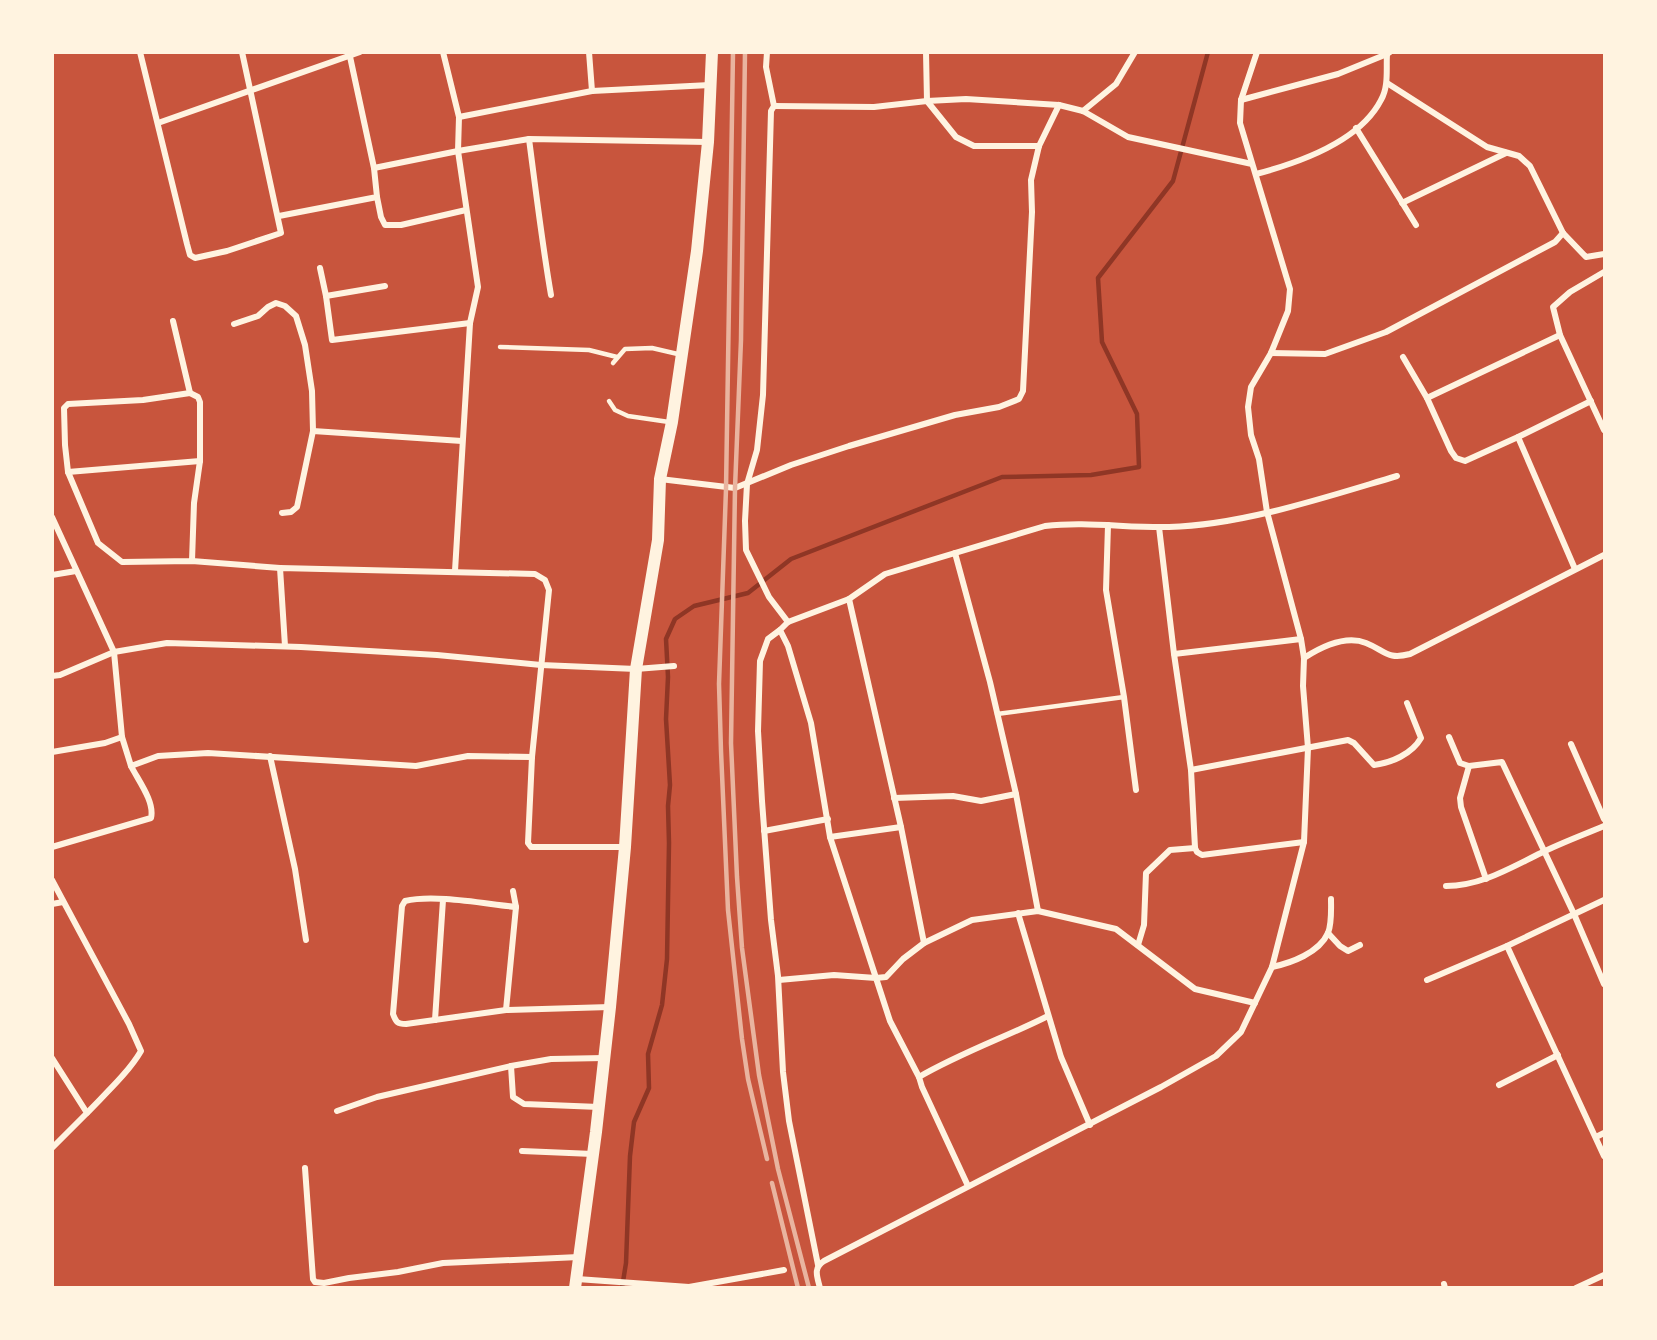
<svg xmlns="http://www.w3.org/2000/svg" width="1657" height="1340" viewBox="0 0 1657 1340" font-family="'Fira Sans',sans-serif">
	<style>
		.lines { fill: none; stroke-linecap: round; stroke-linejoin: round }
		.stream { stroke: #8f3625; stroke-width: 4.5 }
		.service { stroke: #fff3e0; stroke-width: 4.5 }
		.minor { stroke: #fff3e0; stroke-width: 6 }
		.secondary { stroke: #fff3e0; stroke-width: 12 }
		.rail { stroke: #e9b49f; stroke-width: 4.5 }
	</style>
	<rect width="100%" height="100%" fill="#c8553d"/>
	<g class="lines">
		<path class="stream" d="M622 1288 626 1263 630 1156 634 1122 649 1088 648 1054 662 1005 667 959 669 843 668 806 670 785 666 719 668 677 666 639 675 619 694 606 748 593 791 559 1002 477 1091 475 1139 467 1137 414 1102 342 1098 278 1173 181 1208 52"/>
		<g class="service">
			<path d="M500 347 589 350 617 357"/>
			<path d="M613 363 625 349 652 348 682 355"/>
			<path d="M609 401 615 410 628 416 669 422"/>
			<path d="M997 714 1124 697"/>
		</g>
		<g class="minor">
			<path d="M140 52 187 244 190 255 195 258 227 251 281 233 242 52"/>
			<path d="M443 52 459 117 458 151 478 287 470 323 455 571"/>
			<path d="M589 52 592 91"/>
			<path d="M767 52 766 67 774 106 771 111 763 395 757 450 747 484 745 521 746 550 769 597 788 622"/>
			<path d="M926 52 927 101 956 137 974 146H1039"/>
			<path d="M1387 83 1487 147 1519 156 1530 166 1563 233 1586 257 1604 254"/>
			<path d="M1241 100 1338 74 1387 54"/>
			<path d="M774 106 874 107 927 101 966 99 1059 105 1083 111 1128 137 1252 164"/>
			<path d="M1083 111 1116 84 1135 52"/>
			<path d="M459 117 592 91 710 85"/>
			<path d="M158 123 360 52"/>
			<path d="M1356 128 1416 225"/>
			<path d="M529 139C536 192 542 243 551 295"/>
			<path d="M374 168 458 151 529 139 708 142"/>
			<path d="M1256 174C1298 163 1360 141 1381 100 1389 86 1386 69 1387 54L1390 52"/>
			<path d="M377 197 381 217 385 225H401L466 210"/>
			<path d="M1402 203 1506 153"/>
			<path d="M279 216 377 197 374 168 349 52"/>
			<path d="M320 268 326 296 332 340 470 323"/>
			<path d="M1604 272 1570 292 1553 307 1560 335 1604 430"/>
			<path d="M326 296 385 286"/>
			<path d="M173 321 190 393"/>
			<path d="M234 324 258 316 268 307 276 303 285 306 296 316 305 345 312 391 313 431 297 507 291 512 282 513"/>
			<path d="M1271 353 1325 354 1386 332 1555 242 1563 233"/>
			<path d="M1403 357 1427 398 1451 451 1456 458 1465 461 1518 437 1591 401"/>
			<path d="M1427 398 1560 335"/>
			<path d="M313 431 462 441"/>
			<path d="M1518 437 1575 569"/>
			<path d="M68 472 200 461"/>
			<path d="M660 479 735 488 791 465 849 446 955 415 999 407 1019 399 1023 391 1032 212 1031 180 1039 146 1059 105"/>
			<path d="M52 517 114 652 122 737 131 766 158 756 208 753 416 766 468 756 532 757"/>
			<path d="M1108 525 1106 590 1124 697 1136 790"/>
			<path d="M1159 527 1174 654 1191 770 1195 848 1197 852 1202 855 1304 842"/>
			<path d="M955 553 990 682 1016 794 1038 911"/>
			<path d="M192 561 122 562 98 543 68 472 65 445 64 408 68 404 143 400 190 393 198 397 200 402V461L194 503 192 561 280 568"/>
			<path d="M52 575 76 571"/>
			<path d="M849 599 901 827 924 943"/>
			<path d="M780 630 768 639 760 661 758 731 762 801 771 920 778 976 783 1072 789 1121 818 1265"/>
			<path d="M285 646 280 568 535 574 545 580 549 590 532 757 528 843 531 847H625"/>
			<path d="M1174 654 1301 639"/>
			<path d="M1304 658C1321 647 1346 635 1366 643 1386 651 1387 660 1410 654L1604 555"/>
			<path d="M52 676 60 675 114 652 167 643 301 647 437 655 541 665 636 669 674 666"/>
			<path d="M1449 737 1460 763 1469 766 1502 762 1574 914 1604 984"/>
			<path d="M1571 744 1604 819"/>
			<path d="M52 752 105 743 122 737"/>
			<path d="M270 756 295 869 306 940"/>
			<path d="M1469 766 1460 798 1461 807 1486 879"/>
			<path d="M1191 770 1348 740 1354 743 1374 765C1391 763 1412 754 1421 738L1407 703"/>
			<path d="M894 798 953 796 981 801 1016 794"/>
			<path d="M764 831 828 819"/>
			<path d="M830 837 901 827"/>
			<path d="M52 847 151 818C155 802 138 780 131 766"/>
			<path d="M52 880 129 1024 141 1051C129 1072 104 1095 87 1113"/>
			<path d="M1446 886C1481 886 1510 868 1541 853 1561 843 1583 835 1604 826"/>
			<path d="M52 904 63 902"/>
			<path d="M516 907C485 904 435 894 405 901L402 906 393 1014C396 1022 397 1024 406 1024L506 1010 610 1007"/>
			<path d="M1018 913 1061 1057 1090 1125"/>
			<path d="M1328 933 1340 946 1348 951 1360 945"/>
			<path d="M1138 945 1144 925 1146 873 1170 850 1195 848"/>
			<path d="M1507 946 1604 1156"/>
			<path d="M1272 967C1291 963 1319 953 1328 933 1332 923 1331 909 1331 899"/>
			<path d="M779 980 834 975 876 978 890 1021 919 1077"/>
			<path d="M1427 980 1507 946 1604 900"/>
			<path d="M1255 1003 1195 989 1116 929 1038 911 972 920 924 943 903 959 886 977 876 978 830 837 811 723 788 646 780 630 788 622 849 599 885 574 1045 526C1086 521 1127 528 1169 527 1243 525 1326 497 1397 476"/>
			<path d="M506 1010 516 907 513 891"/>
			<path d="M435 1020 443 900"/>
			<path d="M52 1058 87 1113 52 1148"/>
			<path d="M511 1066 513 1097 524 1104 599 1107"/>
			<path d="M1499 1085 1558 1055"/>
			<path d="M337 1111 377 1097 511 1066 551 1059 604 1058"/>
			<path d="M1596 1137 1604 1133"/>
			<path d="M522 1151 593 1154"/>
			<path d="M305 1168 313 1279 315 1282 324 1283 349 1278 398 1272 443 1263 579 1257"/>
			<path d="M968 1186 922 1087 919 1077C960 1053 1006 1037 1048 1016"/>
			<path d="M577 1279 689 1287 784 1270"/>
			<path d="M1444 1284 1445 1288"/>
			<path d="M820 1288C817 1276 813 1268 824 1261L1161 1087 1216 1056 1241 1032 1272 967 1304 842 1308 748 1303 686 1304 658 1301 639 1267 512 1259 459 1251 435 1248 407 1251 387 1271 353 1288 311 1290 289 1240 123 1241 100 1257 52"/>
			<path d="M1576 1288 1604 1275"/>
		</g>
		<path class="secondary" d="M575 1288 596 1132 610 1007 625 847 636 669 658 540 660 479 672 422 697 251 708 142 712 52"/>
		<g class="rail">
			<path d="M733 52 726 489 719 684 721 751 728 910 742 1039 748 1079 767 1159"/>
			<path d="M745 52 741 340 735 488 731 743 737 877 742 948 759 1075 778 1169 809 1288"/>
			<path d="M772 1183 798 1288"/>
		</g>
	</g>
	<rect width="1657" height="1340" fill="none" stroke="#fff3e0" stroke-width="108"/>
</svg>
